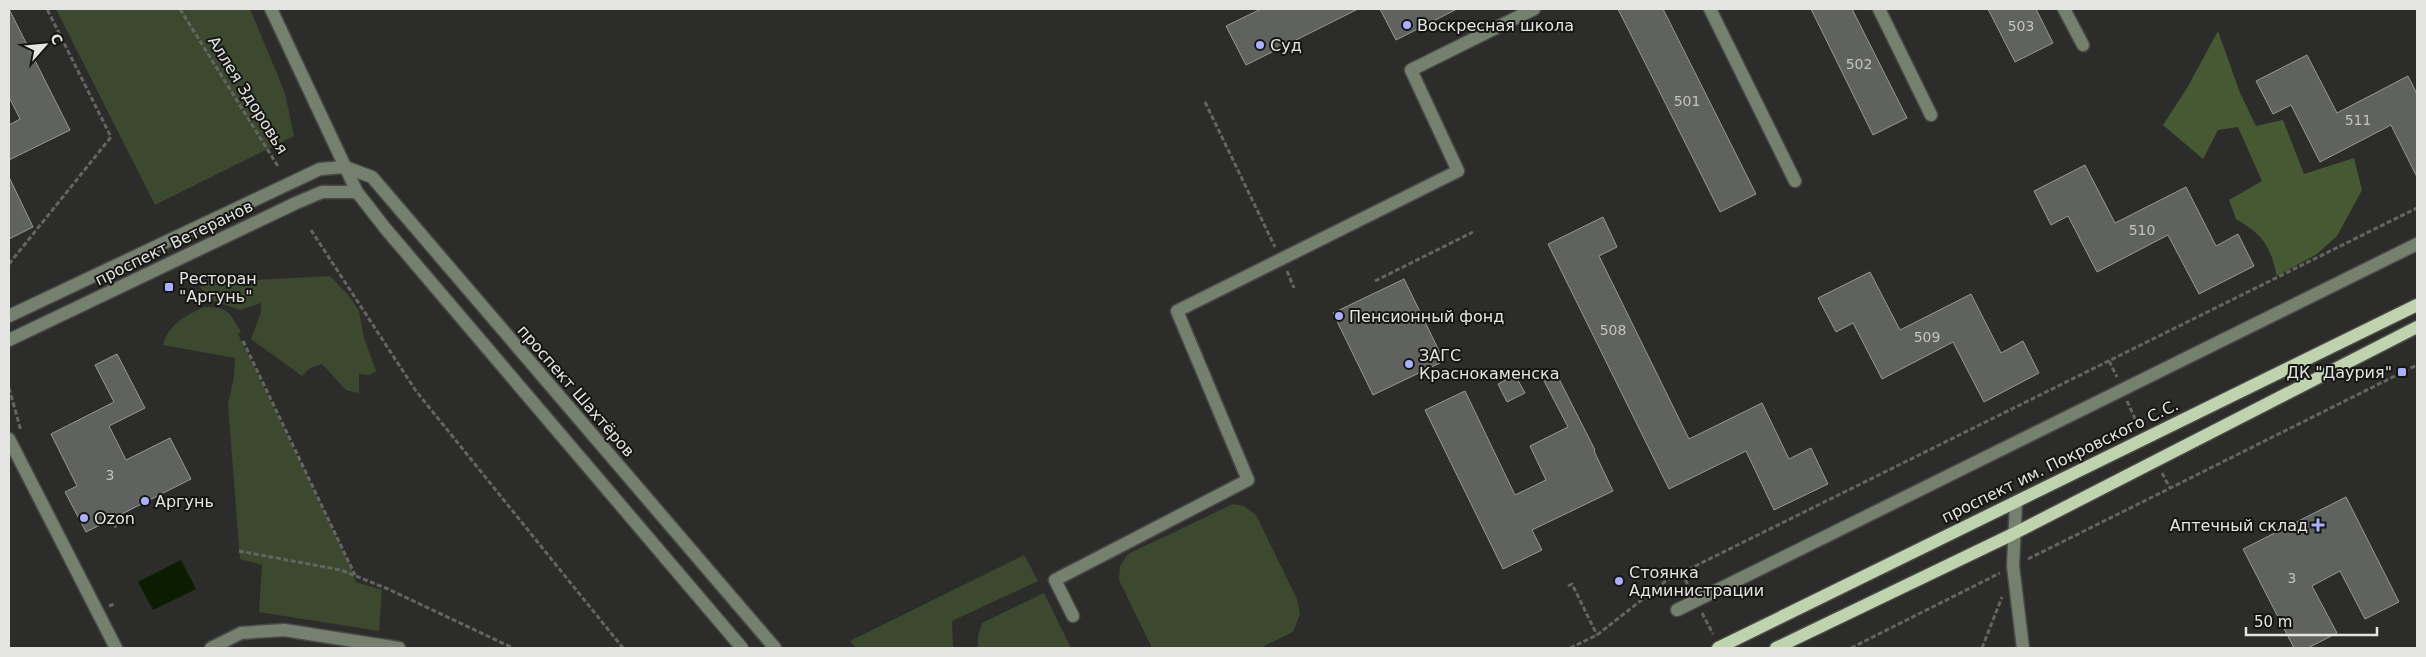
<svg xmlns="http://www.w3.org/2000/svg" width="2426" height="657" viewBox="0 0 2426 657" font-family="'DejaVu Sans',sans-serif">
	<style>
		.green { fill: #3c492f }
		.forest { fill: #465933 }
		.water { fill: #0c1c00 }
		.building { fill: #60625f; stroke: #979996 }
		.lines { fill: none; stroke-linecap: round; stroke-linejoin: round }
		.minor-casing { stroke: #494a48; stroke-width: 15 }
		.major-casing { stroke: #494a48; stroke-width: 15 }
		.path { stroke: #646563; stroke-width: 3; stroke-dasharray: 5 2.5; stroke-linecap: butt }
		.minor { stroke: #76806e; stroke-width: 12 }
		.major { stroke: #bfd3ae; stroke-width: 12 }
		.poi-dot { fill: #aab0fb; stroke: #151514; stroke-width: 2 }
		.labels { text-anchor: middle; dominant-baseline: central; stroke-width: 4; stroke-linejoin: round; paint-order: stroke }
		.number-label { font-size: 14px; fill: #c3c4c2 }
		.poi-label { font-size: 16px; fill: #e4e5e3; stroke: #151514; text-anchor: start }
		.street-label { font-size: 16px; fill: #e4e5e3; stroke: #151514 }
	</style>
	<rect width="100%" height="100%" fill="#2c2d2b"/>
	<g class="green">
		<path d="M56 9H250L285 93 294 136 155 205Z"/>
		<path d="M213 273 233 281 330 276 349 296 359 311 364 338 376 371 370 375 359 374V393L346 390 322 364 310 368 302 376 251 339 261 312V303L240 310 214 301 200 287Z"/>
		<path d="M204 307C229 307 229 312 241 332L238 334 350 565 356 582 382 590 379 631 259 612 262 565 240 559 228 404 234 377 235 358 163 345C169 323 185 317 204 307Z"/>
		<path d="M1233 504 1244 506 1256 515 1297 599 1300 614 1293 632 1260 648H1152L1119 580 1120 566 1128 554Z"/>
		<path d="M1024 555 1038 581 952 621 953 648H856L850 641Z"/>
		<path d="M1044 593 1071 648H978V636L982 623Z"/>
	</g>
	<path class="forest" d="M2218 31 2240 93 2256 126 2283 120 2304 174 2354 158 2362 190 2337 236 2317 254 2277 276C2270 245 2263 235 2236 219L2229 200 2262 181 2238 127 2218 130 2203 159 2163 125 2187 88Z"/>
	<path class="water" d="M181 560 196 589 153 610 138 582Z"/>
	<g class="building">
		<path d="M9 9 70 130 9 160V125L20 119 9 97Z"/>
		<path d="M1261 9H1358L1246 65 1226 26Z"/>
		<path d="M1380 9H1457L1396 40Z"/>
		<path d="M1618 9H1663L1756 194 1720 212Z"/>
		<path d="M1811 9H1852L1907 118 1873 135Z"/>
		<path d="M1988 9H2036L2053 43 2015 62Z"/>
		<path d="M2307 55 2337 113 2408 76 2417 94V177L2391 125 2320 162 2291 105 2273 114 2256 81Z"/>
		<path d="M2085 165 2115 223 2186 187 2216 246 2238 234 2254 266 2199 294 2168 235 2097 272 2068 216 2051 225 2034 191Z"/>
		<path d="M9 177 33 227 9 239Z"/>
		<path d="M1603 217 1617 247 1599 256 1689 439 1762 403 1789 459 1811 448 1828 484 1774 510 1746 451 1669 489 1548 244Z"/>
		<path d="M1870 272 1900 330 1971 294 2001 353 2023 341 2039 373 1984 402 1953 342 1882 379 1853 323 1836 332 1818 298Z"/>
		<path d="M1404 279 1444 361 1373 395 1333 313Z"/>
		<path d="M117 354 145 408 109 426 126 460 170 438 191 479 86 532 65 492 77 486 51 434 114 402 95 365Z"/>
		<path d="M1556 373 1595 450 1594 451 1613 491 1532 530 1542 550 1503 569 1425 410 1465 391 1515 495 1546 480 1530 446 1568 427 1543 379Z"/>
		<path d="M1515 375 1525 393 1507 402 1498 384Z"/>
		<path d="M2346 497 2399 602 2365 619 2340 571 2312 586 2337 633 2308 648H2294L2243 549Z"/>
	</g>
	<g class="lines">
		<defs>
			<g id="minor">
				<path d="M271 9 357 192 385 228 742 648"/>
				<path d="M1710 9 1795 181"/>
				<path d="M1879 9 1931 115"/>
				<path d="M2064 9 2083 45"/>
				<path d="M9 316 320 169 345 167 372 177 775 648"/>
				<path d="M9 340 296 203 322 192H357"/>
				<path d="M9 439 116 648"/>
				<path d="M2016 502 2013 566 2023 648"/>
				<path d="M1677 610 2417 244"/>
				<path d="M1073 616 1055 580 1248 480 1177 311 1458 171 1411 70 1534 9"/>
				<path d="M211 648 241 633 284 630 399 648"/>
			</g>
			<g id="major">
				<path d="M1718 648 2417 305"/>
				<path d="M1776 648 2013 534 2417 327"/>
			</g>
		</defs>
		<use href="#minor" class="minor-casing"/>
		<use href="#major" class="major-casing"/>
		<g class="path">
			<path d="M180 9 279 168"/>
			<path d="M1205 102 1275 247"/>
			<path d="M311 230 416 391 623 648"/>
			<path d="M9 264 111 137 47 9"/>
			<path d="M1287 271 1294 288"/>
			<path d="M1375 281 1473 232"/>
			<path d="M243 341 355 575"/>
			<path d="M2109 361 2117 377"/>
			<path d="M9 388 21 431"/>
			<path d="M2127 401 2138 425"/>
			<path d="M2162 473 2170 488"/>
			<path d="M132 515 135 521"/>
			<path d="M124 519 127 526"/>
			<path d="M114 523 117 530"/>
			<path d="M239 551 341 570 388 589 513 648"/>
			<path d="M2028 559 2417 365"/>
			<path d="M1682 573 1689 587"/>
			<path d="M1568 586 1572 584 1597 635"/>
			<path d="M109 606 116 603"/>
			<path d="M1702 613 1713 634"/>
			<path d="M1570 648 1597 635 1667 580 2417 208"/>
			<path d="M1851 648 2000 573"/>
			<path d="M1982 648 2002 597"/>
		</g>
		<use href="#minor" class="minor"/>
		<use href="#major" class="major"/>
	</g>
	<g class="poi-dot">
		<circle cx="1407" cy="25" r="5"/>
		<circle cx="1260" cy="45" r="5"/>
		<rect x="164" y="282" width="10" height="10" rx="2.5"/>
		<circle cx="1339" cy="316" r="5"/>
		<circle cx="1409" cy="364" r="5"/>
		<rect x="2397" y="367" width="10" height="10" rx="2.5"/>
		<circle cx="145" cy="501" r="5"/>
		<circle cx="84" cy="518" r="5"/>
		<path d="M2315.5 517.5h5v5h5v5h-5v5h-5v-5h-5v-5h5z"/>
		<circle cx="1619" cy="581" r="5"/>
	</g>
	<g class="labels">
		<g class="number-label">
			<text x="2021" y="26">503</text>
			<text x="1859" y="64">502</text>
			<text x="1687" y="101">501</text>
			<text x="2358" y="120">511</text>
			<text x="2142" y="230">510</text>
			<text x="1613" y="330">508</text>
			<text x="1927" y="337">509</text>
			<text x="110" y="475">3</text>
			<text x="2292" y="578">3</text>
		</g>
		<g class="poi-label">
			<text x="1417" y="25">Воскресная школа</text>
			<text x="1270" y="45">Суд</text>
			<text x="179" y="278">Ресторан<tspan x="179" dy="18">"Аргунь"</tspan></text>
			<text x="1349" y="316">Пенсионный фонд</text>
			<text x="1419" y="355">ЗАГС<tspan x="1419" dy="18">Краснокаменска</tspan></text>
			<text x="2392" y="372" text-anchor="end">ДК "Даурия"</text>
			<text x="155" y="501">Аргунь</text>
			<text x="94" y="518">Ozon</text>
			<text x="2308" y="525" text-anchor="end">Аптечный склад</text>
			<text x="1629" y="572">Стоянка<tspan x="1629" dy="18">Администрации</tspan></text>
		</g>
		<g class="street-label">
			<text transform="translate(248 95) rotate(58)">Аллея Здоровья</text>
			<text transform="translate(174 243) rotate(-26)">проспект Ветеранов</text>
			<text transform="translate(576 391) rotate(49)">проспект Шахтёров</text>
			<text transform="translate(2060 461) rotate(-26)">проспект им. Покровского С.С.</text>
		</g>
	</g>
	<rect width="2426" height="657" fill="none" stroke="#e4e5e3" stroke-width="20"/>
	<g transform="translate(45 45) rotate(63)" stroke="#151514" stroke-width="4" paint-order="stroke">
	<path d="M0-4L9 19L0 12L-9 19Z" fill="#e4e5e3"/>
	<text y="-8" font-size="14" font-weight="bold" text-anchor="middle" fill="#e4e5e3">С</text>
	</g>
	<path d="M2246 627v8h131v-8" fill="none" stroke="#e4e5e3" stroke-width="2.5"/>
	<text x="2254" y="627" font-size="15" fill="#e4e5e3" stroke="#151514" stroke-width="4" paint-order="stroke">50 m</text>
</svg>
